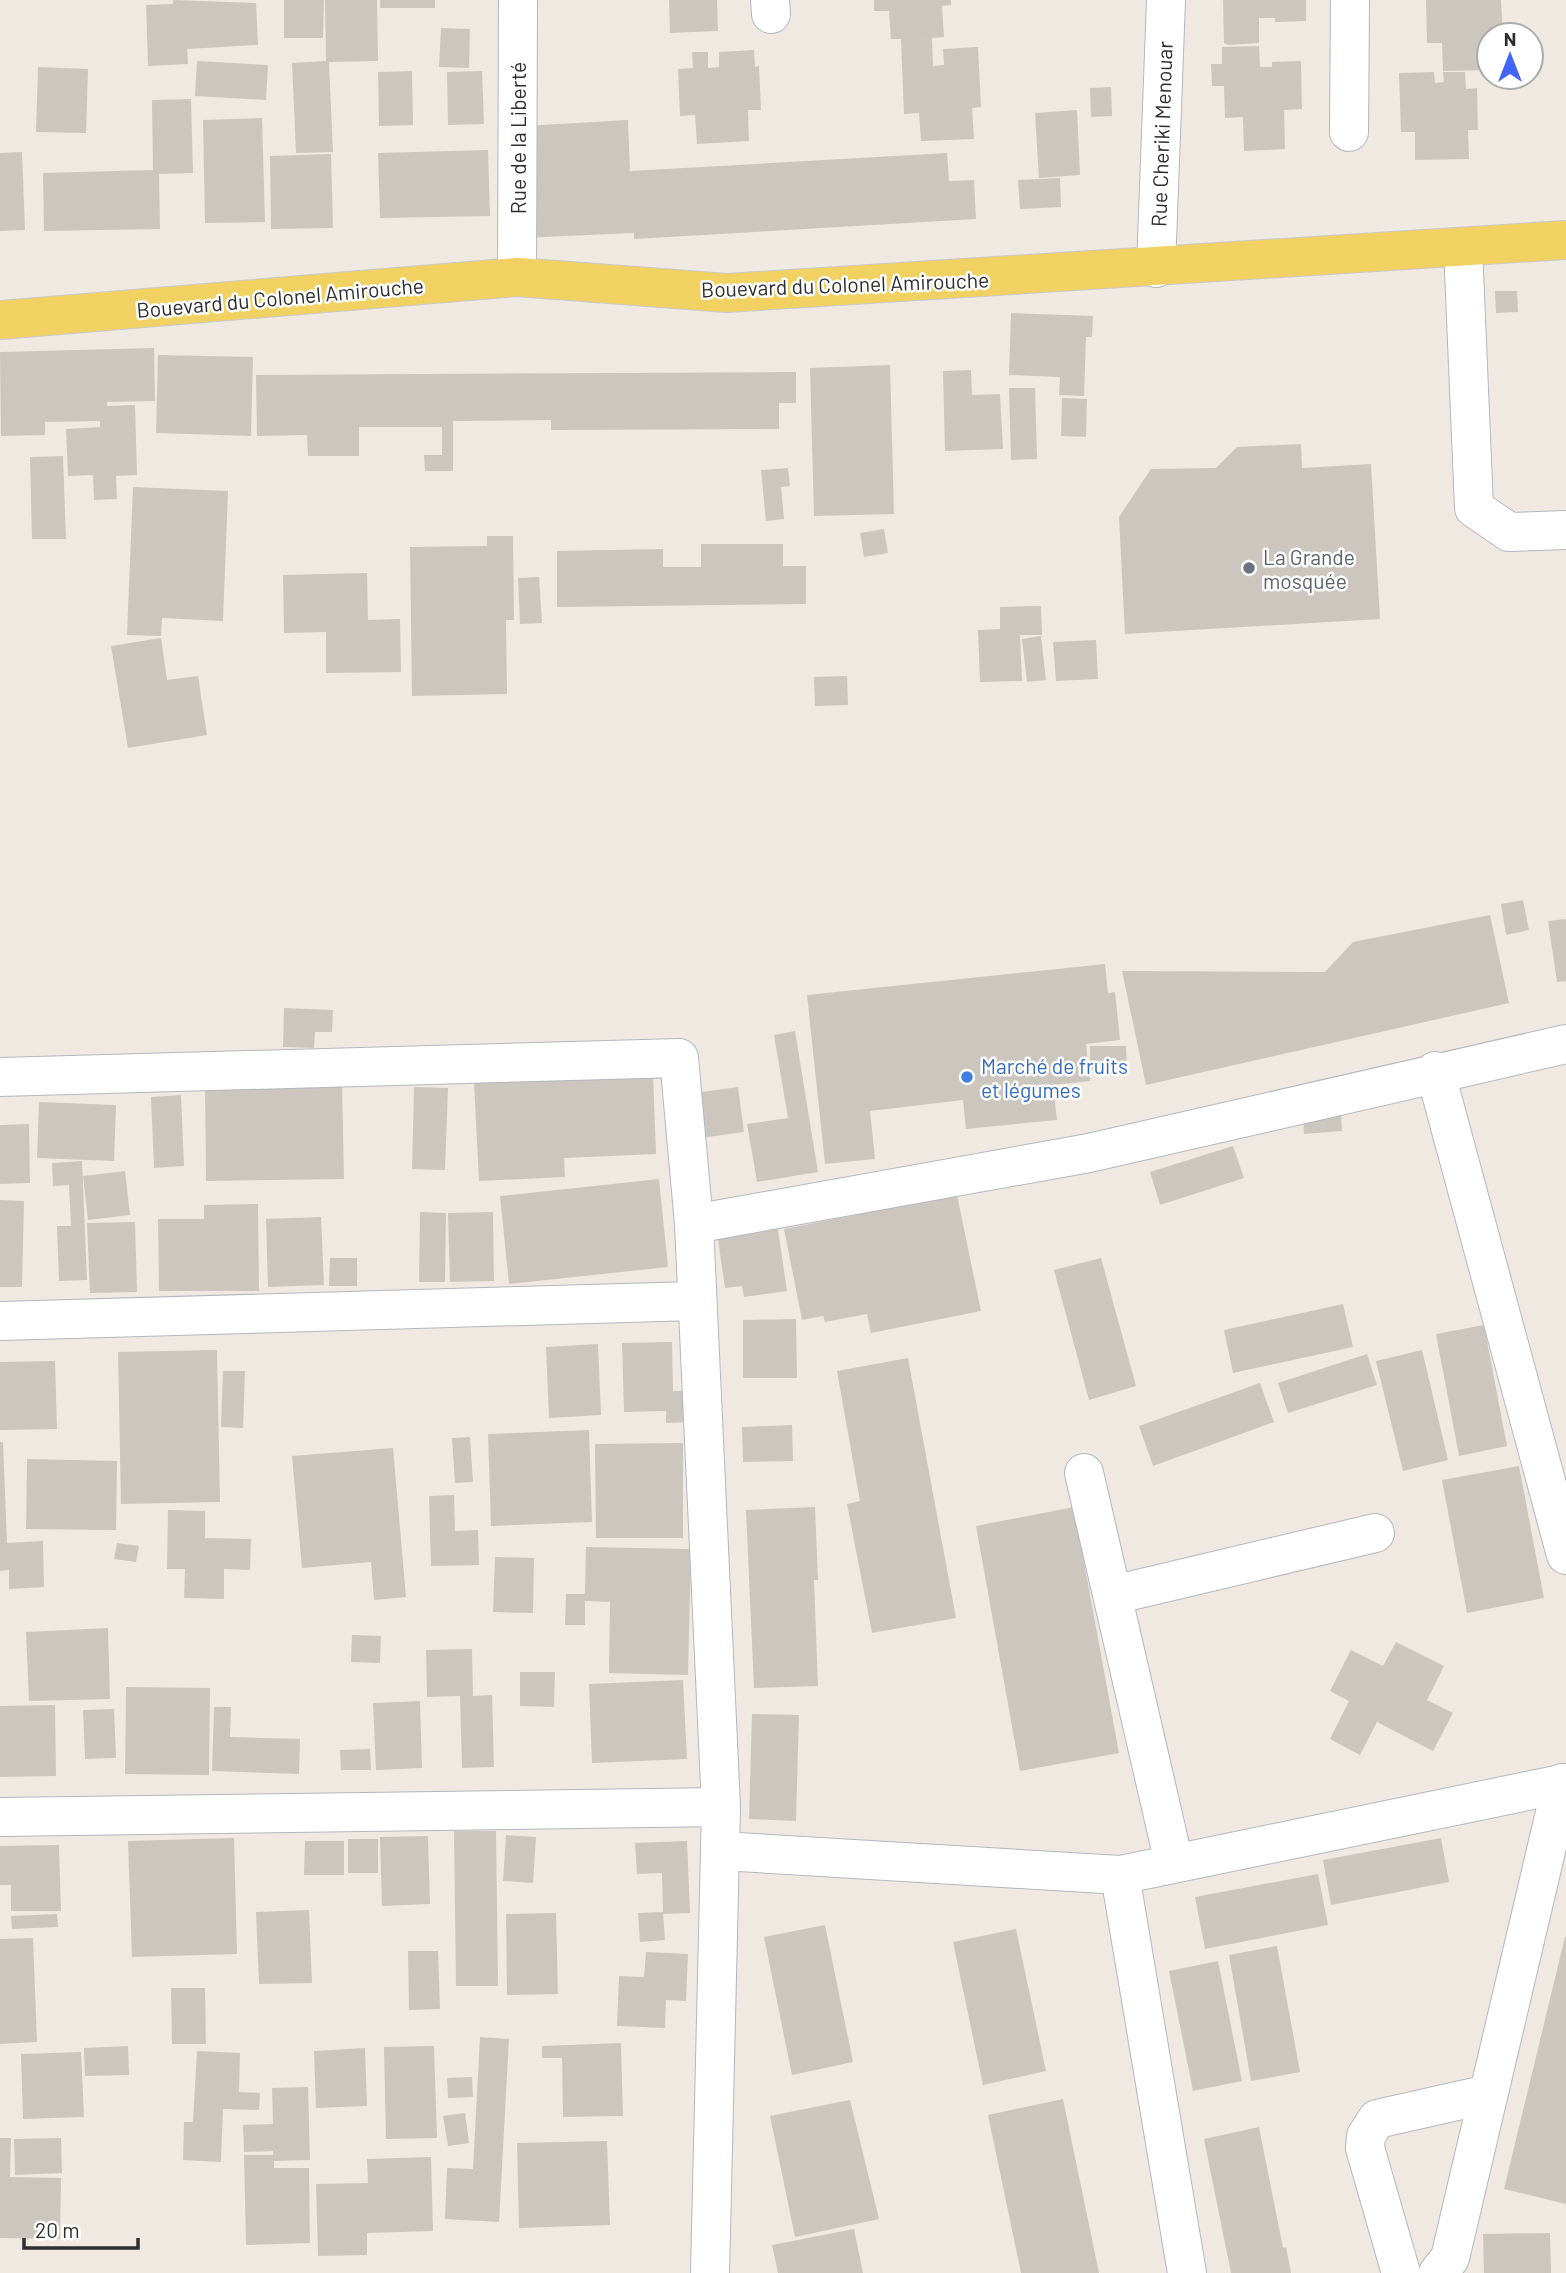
<svg xmlns="http://www.w3.org/2000/svg" width="1566" height="2273" viewBox="0 0 1566 2273" font-family="Barlow,sans-serif">
	<style>
		.building { fill: #cbc7bf }
		.lines { fill: none; stroke-linecap: round; stroke-linejoin: round }
		.minor-casing { stroke: #b4b7c1; stroke-width: 40 }
		.major-casing { stroke: #c9c9c9; stroke-width: 40 }
		.minor { stroke: #fff; stroke-width: 38 }
		.major { stroke: #f2d163; stroke-width: 38 }
		.worship-dot { fill: #6b7280; stroke: #fff; stroke-width: 2.5 }
		.shop-dot { fill: #3f7fe0; stroke: #fff; stroke-width: 2.5 }
		.labels { text-anchor: middle; dominant-baseline: central; stroke-width: 5; stroke-linejoin: round; paint-order: stroke }
		.street-label { font-size: 21px; fill: #2e2e2e; stroke: #fff }
		.worship-label { font-size: 21px; fill: #5b616d; stroke: #fff; text-anchor: start }
		.shop-label { font-size: 21px; fill: #366cbe; stroke: #fff; text-anchor: start }
	</style>
	<rect width="100%" height="100%" fill="#efe9e1"/>
	<g class="building">
		<path d="M173 0 256 3 258 45 187 49 188 64 148 66 146 5 173 4Z"/>
		<path d="M284 0H324L323 38H284Z"/>
		<path d="M325 0H377L378 61 329 62 333 152 296 153 292 63 326 61Z"/>
		<rect x="380" y="0" width="55" height="8"/>
		<path d="M669 0H717L718 31 670 33Z"/>
		<path d="M874 0H951V5L942 6 944 37 916 39 932 38 933 66 944 65 943 49 978 47 981 107 972 108 974 139 921 141 919 113 904 114 901 39H891L889 11H874Z"/>
		<path d="M1223 0H1306V21L1275 22V18H1259V43L1228 45 1224 43Z"/>
		<path d="M1426 0H1501L1503 35H1489V70L1443 71 1442 43H1427Z"/>
		<path d="M441 28 470 29 469 68 439 67Z"/>
		<path d="M1259 46 1260 67H1272V62L1301 61 1302 109 1284 110 1285 149 1244 151 1243 117 1225 118 1224 86H1212L1211 64H1222V47Z"/>
		<path d="M754 50 755 67 759 66 761 110H748L749 141 697 144 695 115 680 116 678 69 693 68 692 52H708V68L719 67V52Z"/>
		<path d="M197 61 268 65 266 100 195 96Z"/>
		<path d="M38 67 88 69 86 133 36 132Z"/>
		<path d="M412 71 413 125 379 126 378 72Z"/>
		<path d="M482 71 484 124 448 125 447 72Z"/>
		<path d="M1434 72 1435 83 1444 82 1443 72H1465L1466 89 1477 88 1478 130H1468L1469 159 1415 160V132H1401L1399 73Z"/>
		<path d="M1111 87 1112 116 1091 117 1090 88Z"/>
		<path d="M191 99 193 173 159 174 160 229 44 231 43 173 153 170 152 100Z"/>
		<path d="M1077 110 1080 175 1039 178 1035 113Z"/>
		<path d="M262 118 265 222 205 223 203 120Z"/>
		<path d="M628 120 630 171 947 153 949 181 974 180 976 219 634 239V233L522 238 524 126Z"/>
		<path d="M488 150 490 216 380 218 378 153Z"/>
		<path d="M22 152 25 230 0 231V153Z"/>
		<path d="M331 154 333 228 271 229 270 156Z"/>
		<path d="M1060 178 1061 207 1020 209 1018 180Z"/>
		<path d="M1495 291H1517L1518 312 1496 313Z"/>
		<path d="M1011 313 1093 316 1092 337H1086L1084 396 1059 395 1060 377 1009 375Z"/>
		<path d="M154 348 155 401 107 402V406L135 405 137 475 116 476 117 499 94 500 93 475 68 476 66 429 100 427V421L45 422V435L1 436 0 352Z"/>
		<path d="M158 355 253 357 251 436 156 433Z"/>
		<path d="M890 365 894 514 814 516 810 368Z"/>
		<path d="M971 370 972 395 1000 394 1003 449 945 451 943 371Z"/>
		<path d="M796 372V403H779V429L551 430V420L453 421V471H425L424 455H442V427H359V456H308L307 435 257 436 256 375Z"/>
		<path d="M1009 388H1035L1037 459 1011 460Z"/>
		<path d="M1062 398 1087 399 1086 437 1061 436Z"/>
		<path d="M1301 444 1302 468 1371 464 1380 619 1125 634 1119 517 1151 469 1216 468 1237 447Z"/>
		<path d="M63 456 66 539H32L30 457Z"/>
		<path d="M788 468 790 486 781 487 784 519 766 521 761 470Z"/>
		<path d="M133 487 228 491 223 621 162 618 161 636 127 635Z"/>
		<path d="M884 529 888 553 864 557 860 533Z"/>
		<path d="M487 536H513L514 620H506L507 694 412 696 410 547 487 546Z"/>
		<path d="M701 544H783V566H806V604L557 607V551L663 549V567H701Z"/>
		<path d="M367 573 368 620 400 619 401 672 326 673V632L284 633 283 575Z"/>
		<path d="M539 577 542 623 520 624 518 578Z"/>
		<path d="M1041 606 1042 635H1020L1022 681 980 682 978 630 1000 629V607Z"/>
		<path d="M1041 636 1046 680 1027 682 1022 639Z"/>
		<path d="M161 638 167 680 198 676 207 735 128 748 111 646Z"/>
		<path d="M1096 640 1098 679 1056 681 1053 642Z"/>
		<path d="M847 676 848 705 815 706 814 677Z"/>
		<path d="M1523 900 1529 930 1506 935 1501 904Z"/>
		<path d="M1490 915 1509 1003 1146 1085 1122 971 1325 972 1353 942Z"/>
		<path d="M1566 919V981L1557 982 1548 921Z"/>
		<path d="M1105 964 1108 993 1115 992 1120 1040 1086 1044 1090 1081 1053 1085 1057 1120 966 1129 963 1100 870 1111 875 1159 825 1164 807 995Z"/>
		<path d="M284 1008 333 1010 332 1032H315L314 1048 283 1047Z"/>
		<path d="M795 1031 818 1172 757 1182 747 1124 788 1118 774 1035Z"/>
		<path d="M1090 1046H1126L1127 1070 1090 1071Z"/>
		<path d="M653 1075 656 1154 564 1158 565 1177 479 1181 474 1083Z"/>
		<path d="M342 1083 344 1179 206 1181 205 1085Z"/>
		<path d="M414 1087 448 1088 445 1170 412 1169Z"/>
		<path d="M738 1087 744 1132 701 1138 695 1093Z"/>
		<path d="M181 1095 184 1166 154 1168 151 1097Z"/>
		<path d="M39 1102 116 1105 114 1161 37 1158Z"/>
		<path d="M1341 1113 1342 1131 1304 1134 1303 1116Z"/>
		<path d="M29 1124 30 1183 0 1184V1125Z"/>
		<path d="M1233 1146 1244 1178 1160 1205 1150 1172Z"/>
		<path d="M82 1161 87 1280 59 1281 57 1226H71L69 1185 53 1186 52 1163Z"/>
		<path d="M125 1171 130 1215 88 1220 83 1176Z"/>
		<path d="M659 1179 668 1267 509 1284 500 1196Z"/>
		<path d="M957 1195 981 1311 871 1333 867 1314 825 1322 823 1316 802 1320 784 1229Z"/>
		<path d="M0 1200 24 1201 22 1287H0Z"/>
		<path d="M258 1204 259 1291H159L158 1219H204V1205Z"/>
		<path d="M420 1212 446 1213 445 1282H419Z"/>
		<path d="M493 1212 494 1281 450 1282 448 1213Z"/>
		<path d="M321 1217 324 1285 268 1287 266 1219Z"/>
		<path d="M135 1222 137 1292 90 1293 87 1223Z"/>
		<path d="M777 1223 787 1291 744 1297 742 1286 725 1288 717 1232Z"/>
		<path d="M330 1258H357V1286H329Z"/>
		<path d="M1101 1258 1136 1386 1089 1400 1054 1270Z"/>
		<path d="M1343 1304 1353 1347 1233 1373 1224 1330Z"/>
		<path d="M796 1319 797 1378H743V1320Z"/>
		<path d="M1484 1325 1507 1446 1459 1456 1436 1334Z"/>
		<path d="M672 1342 673 1391H690L691 1422 666 1423V1411L624 1412 622 1343Z"/>
		<path d="M598 1344 601 1415 549 1418 546 1347Z"/>
		<path d="M217 1350 220 1502 121 1504 118 1352Z"/>
		<path d="M1422 1350 1448 1460 1403 1471 1376 1361Z"/>
		<path d="M1367 1354 1377 1385 1288 1413 1278 1383Z"/>
		<path d="M908 1358 956 1618 872 1633 847 1504 860 1501 837 1371Z"/>
		<path d="M55 1361 57 1429 0 1430V1362Z"/>
		<path d="M223 1371H245L243 1428 221 1427Z"/>
		<path d="M1260 1383 1274 1422 1153 1466 1139 1426Z"/>
		<path d="M792 1425 793 1461 743 1462 742 1427Z"/>
		<path d="M589 1430 592 1522 491 1526 488 1434Z"/>
		<path d="M470 1437 473 1482 455 1483 452 1438Z"/>
		<path d="M0 1442H3L7 1543 43 1541 44 1587 9 1589V1570L0 1571Z"/>
		<path d="M683 1443V1538H596L595 1444Z"/>
		<path d="M393 1448 406 1597 374 1600 371 1562 302 1568 292 1456Z"/>
		<path d="M27 1459 117 1461 116 1530 26 1529Z"/>
		<path d="M1519 1466 1544 1598 1467 1613 1442 1480Z"/>
		<path d="M454 1495 455 1531 478 1530 479 1565 431 1566 429 1496Z"/>
		<path d="M815 1507 818 1580H814L818 1686 754 1688 746 1510Z"/>
		<path d="M1074 1507 1119 1753 1020 1771 976 1526Z"/>
		<path d="M168 1510 205 1511V1538L251 1539 250 1570 224 1569V1599L184 1598 185 1569H167Z"/>
		<path d="M117 1543 139 1546 136 1562 114 1559Z"/>
		<path d="M586 1547 691 1549 688 1675 609 1673 610 1602 585 1601V1625H565L566 1594H585Z"/>
		<path d="M495 1557 534 1558 533 1613 493 1612Z"/>
		<path d="M108 1628 110 1699 29 1701 26 1632Z"/>
		<path d="M352 1635 381 1636 380 1663 351 1662Z"/>
		<path d="M1396 1642 1444 1666 1427 1700 1453 1713 1433 1751 1377 1722 1360 1755 1330 1739 1349 1701 1330 1691 1351 1650 1383 1666Z"/>
		<path d="M472 1649 473 1696 492 1695 494 1767 462 1768 460 1696 427 1697 426 1650Z"/>
		<path d="M520 1672H555L554 1707 520 1706Z"/>
		<path d="M683 1680 687 1759 592 1763 589 1684Z"/>
		<path d="M126 1687 210 1688 209 1775 125 1774Z"/>
		<path d="M420 1701 422 1768 376 1770 373 1703Z"/>
		<path d="M55 1705 56 1776 0 1777V1706Z"/>
		<path d="M214 1707H231L230 1737 300 1739 299 1774 212 1771Z"/>
		<path d="M114 1709 116 1758 85 1759 83 1710Z"/>
		<path d="M752 1714 799 1715 796 1821 749 1819Z"/>
		<path d="M370 1749 371 1770H341L340 1750Z"/>
		<path d="M454 1831H496L498 1986H456Z"/>
		<path d="M506 1835 536 1837 533 1883 503 1881Z"/>
		<path d="M428 1836 430 1904 382 1906 380 1837Z"/>
		<path d="M234 1838 237 1954 132 1957 128 1841Z"/>
		<path d="M1441 1838 1449 1882 1331 1905 1323 1860Z"/>
		<rect x="348" y="1839" width="30" height="34"/>
		<path d="M305 1841H344V1875H304Z"/>
		<path d="M687 1841 690 1913 663 1914 662 1873 637 1874 635 1843Z"/>
		<path d="M59 1845 61 1911H11V1885H0V1846Z"/>
		<path d="M1318 1874 1328 1925 1205 1949 1195 1897Z"/>
		<path d="M309 1910 312 1983 259 1984 256 1912Z"/>
		<path d="M663 1912 665 1940 640 1942 638 1913Z"/>
		<path d="M556 1913 558 1994 507 1995 506 1914Z"/>
		<path d="M57 1914 58 1927 12 1929 11 1916Z"/>
		<path d="M825 1925 853 2062 792 2075 764 1937Z"/>
		<path d="M1016 1929 1046 2071 983 2085 953 1942Z"/>
		<path d="M1565 1937H1566V2204L1504 2189Z"/>
		<path d="M33 1938 37 2042 0 2044V1939Z"/>
		<path d="M1277 1946 1300 2072 1251 2081 1229 1955Z"/>
		<path d="M408 1951H438L440 2009 409 2010Z"/>
		<path d="M646 1952 688 1954 686 2001 666 2000 665 2028 617 2026 619 1976 644 1977Z"/>
		<path d="M1218 1961 1242 2081 1193 2091 1169 1971Z"/>
		<path d="M171 1988H205L206 2044H172Z"/>
		<path d="M480 2037 509 2039 499 2222 445 2219 447 2168 473 2169Z"/>
		<path d="M621 2043 623 2116 563 2117 562 2058H542V2046Z"/>
		<path d="M128 2046 129 2075 85 2076 84 2048Z"/>
		<path d="M434 2046 437 2138 386 2139 384 2047Z"/>
		<path d="M365 2048 367 2106 316 2108 314 2051Z"/>
		<path d="M197 2051 240 2053 239 2092 260 2093 259 2110 223 2109 221 2162 183 2160 184 2122H193Z"/>
		<path d="M81 2052 84 2117 23 2119 21 2054Z"/>
		<path d="M472 2077 473 2097 448 2098 447 2078Z"/>
		<path d="M308 2087 310 2160 274 2161V2168H309L310 2243 246 2245 244 2155H273V2151L244 2152 243 2125 273 2124 272 2088Z"/>
		<path d="M1063 2099 1099 2273H1021L988 2115Z"/>
		<path d="M850 2100 879 2219 795 2237 770 2116Z"/>
		<path d="M465 2113 469 2143 448 2146 443 2116Z"/>
		<path d="M1259 2127 1283 2248 1286 2247 1291 2273H1231L1204 2139Z"/>
		<path d="M0 2138H11L10 2177 61 2178 60 2239 0 2238Z"/>
		<path d="M61 2138 62 2173 15 2175 14 2139Z"/>
		<path d="M607 2141 610 2225 519 2228 517 2143Z"/>
		<path d="M431 2157 433 2231 367 2233V2255L318 2256 316 2184 368 2183 367 2159Z"/>
		<path d="M854 2229 863 2273H778L772 2245Z"/>
		<path d="M1550 2233 1551 2273H1484L1483 2234Z"/>
	</g>
	<g class="lines">
		<defs>
			<g id="minor">
				<path d="M770 0 771 14"/>
				<path d="M1349 132 1350 0"/>
				<path d="M1463 247 1474 508 1509 532 1566 530"/>
				<path d="M1156 268 1166 0"/>
				<path d="M517 277 518 0"/>
				<path d="M1435 1071 1566 1555"/>
				<path d="M0 1077 679 1058 694 1224 721 1807 710 2273"/>
				<path d="M694 1224 1089 1153 1566 1044"/>
				<path d="M0 1321 695 1301"/>
				<path d="M1084 1473 1174 1863"/>
				<path d="M1113 1595 1375 1533"/>
				<path d="M0 1817 721 1807"/>
				<path d="M722 1851 1120 1875 1566 1783"/>
				<path d="M1120 1875 1187 2273"/>
				<path d="M1401 2273 1365 2148 1366 2136 1377 2119 1488 2094"/>
				<path d="M1438 2273 1450 2258 1562 1783"/>
			</g>
			<path id="major" d="M0 320 517 277 727 293 1566 240"/>
		</defs>
		<use href="#minor" class="minor-casing"/>
		<use href="#major" class="major-casing"/>
		<use href="#minor" class="minor"/>
		<use href="#major" class="major"/>
	</g>
	<circle class="worship-dot" cx="1249" cy="568" r="7"/>
	<circle class="shop-dot" cx="967" cy="1077" r="7"/>
	<g class="labels">
		<g class="street-label">
			<text transform="translate(1161 134) rotate(-88)">Rue Cheriki Menouar</text>
			<text transform="translate(517 138) rotate(-90)">Rue de la Liberté</text>
			<text transform="translate(845 284) rotate(-2)">Bouevard du Colonel Amirouche</text>
			<text transform="translate(280 297) rotate(-5)">Bouevard du Colonel Amirouche</text>
		</g>
		<g class="worship-label">
			<text x="1263" y="556">La Grande<tspan x="1263" dy="24">mosquée</tspan></text>
		</g>
		<g class="shop-label">
			<text x="981" y="1065">Marché de fruits<tspan x="981" dy="24">et légumes</tspan></text>
		</g>
	</g>
	<g transform="translate(1510 56)"><circle r="33" fill="#ffffff" stroke="#ababab" stroke-width="2"/>
	<path d="M0-5L12 26L0 18L-12 26Z" fill="#4264fb"/>
	<text y="-10" font-size="19" font-weight="bold" text-anchor="middle" fill="#2e2e2e">N</text>
	</g>
	<path d="M24 2238v10h114v-10" fill="none" stroke="#2e2e2e" stroke-width="3.5"/>
	<text x="35" y="2238" font-size="21" fill="#2e2e2e" stroke="#ffffff" stroke-width="5" paint-order="stroke">20 m</text>
</svg>
